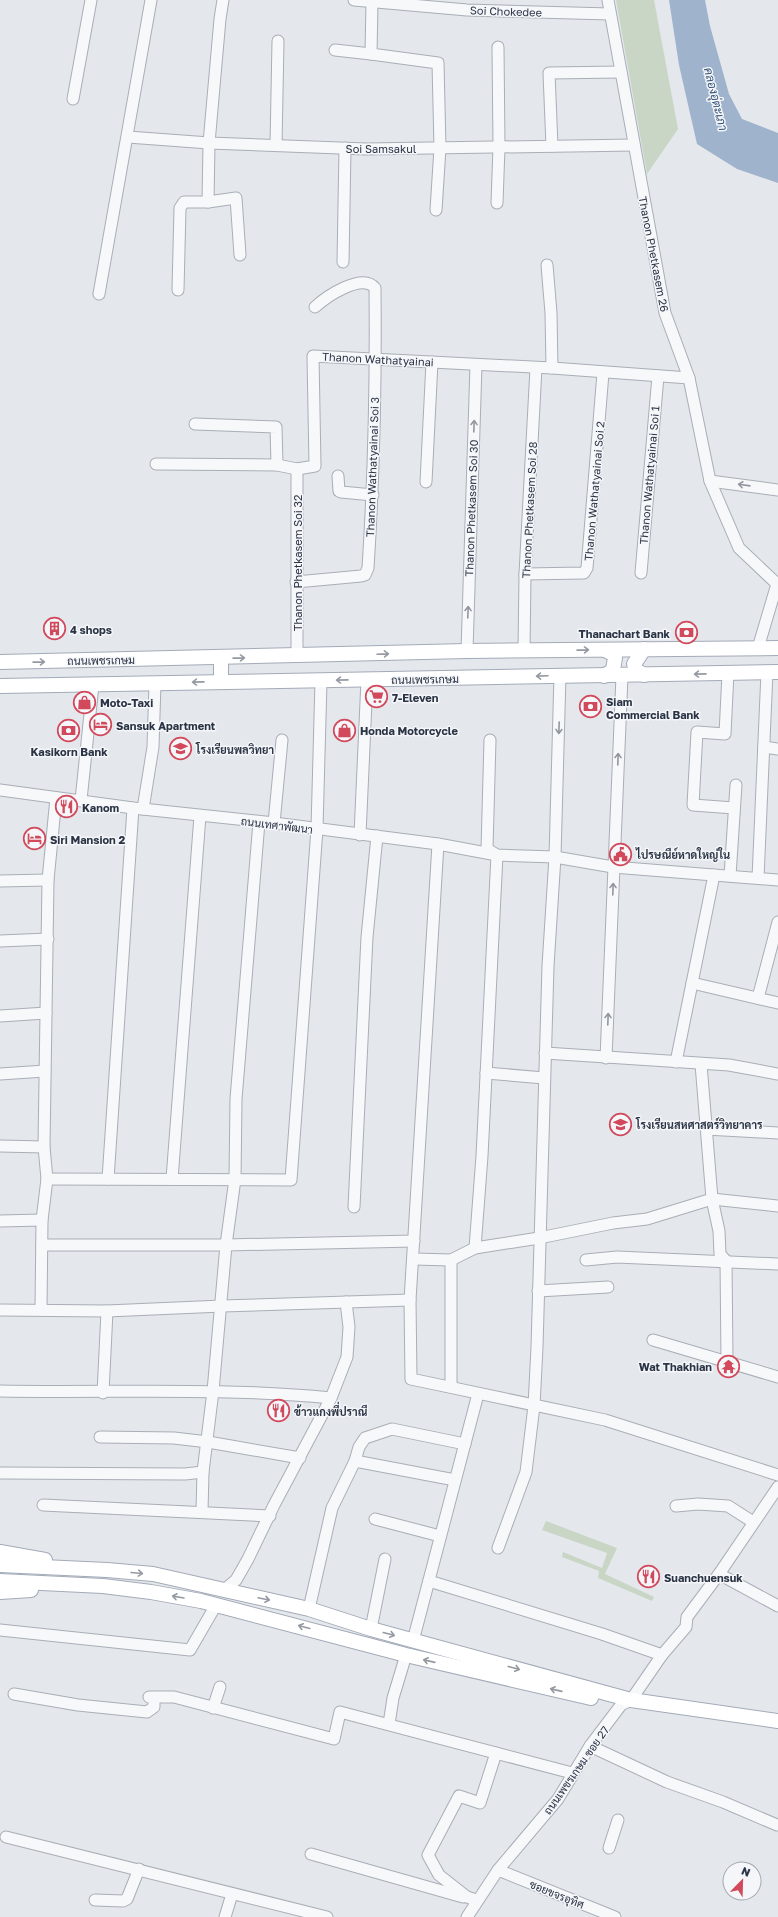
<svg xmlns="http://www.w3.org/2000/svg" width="778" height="1917" viewBox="0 0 778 1917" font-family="'Golos Text',Sarabun,sans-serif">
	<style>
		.green { fill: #c9d6c5 }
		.water { fill: #9fb4cc }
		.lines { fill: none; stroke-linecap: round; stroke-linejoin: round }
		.minor-casing { stroke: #a9aeb7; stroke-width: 13 }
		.major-casing { stroke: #a3abb8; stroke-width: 16 }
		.minor { stroke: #f7f8fa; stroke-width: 11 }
		.major { stroke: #fff; stroke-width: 14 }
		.oneway { stroke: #9196a0 }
		.oneway2 { stroke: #959aa2 }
		.labels { text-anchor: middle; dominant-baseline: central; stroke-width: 3; stroke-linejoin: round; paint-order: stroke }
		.street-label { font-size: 11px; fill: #2b3445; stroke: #f4f6f9 }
		.poi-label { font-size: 11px; font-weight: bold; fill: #2b3445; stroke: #f4f6f9; text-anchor: start }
		.water-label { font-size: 12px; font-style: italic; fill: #34527a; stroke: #f4f6f9 }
	</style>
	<rect width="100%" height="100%" fill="#e4e7ec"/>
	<g class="green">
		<path d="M616 0H654L678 129 647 174Z"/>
		<path d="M546 1521 617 1548 605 1574 654 1597 652 1601 598 1578 599 1571 562 1557 563 1552 602 1568 607 1553 542 1530Z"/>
	</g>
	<path class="water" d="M669 0H705L710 26 729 94 742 119 778 133V183L737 169 697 144 679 65Z"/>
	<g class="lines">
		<defs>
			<g id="minor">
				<path d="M354 0 467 10 610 14"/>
				<path d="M608 0 665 313 689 378 710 481 739 548 777 584 758 648"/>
				<path d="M372 2 371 54 438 63 440 148 436 210"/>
				<path d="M335 50 371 54"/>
				<path d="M73 99 91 0"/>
				<path d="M128 137 209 143 366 149 634 145"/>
				<path d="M276 145 278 41"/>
				<path d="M552 146 549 73 621 72"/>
				<path d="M208 202 209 143 220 19 223 0"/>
				<path d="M497 203 499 147 498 47"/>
				<path d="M343 262 345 148"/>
				<path d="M547 265 551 313 552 368"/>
				<path d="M178 290 180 208 184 202H208L236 198 240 255"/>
				<path d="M99 294 151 0"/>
				<path d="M195 424 276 427 277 465"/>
				<path d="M156 464 277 465 297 469 315 466 313 356 552 368 689 378"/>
				<path d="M338 476 339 491 341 492 373 495"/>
				<path d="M710 481 778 490"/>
				<path d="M426 482 432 362"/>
				<path d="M641 573 658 376"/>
				<path d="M525 574 584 573 587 568 603 373"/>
				<path d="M296 582 361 576 365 575 368 568C374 474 376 381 375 288 362 272 326 297 315 307"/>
				<path d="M467 651 476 365"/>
				<path d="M524 651 525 574 536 368"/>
				<path d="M297 656V469"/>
				<path d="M728 673 725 734 697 732 693 805 734 808"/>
				<path d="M764 747 778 749"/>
				<path d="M0 790 133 808 274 823 438 844 497 855 555 857 613 867 778 880"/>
				<path d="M81 800 93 685"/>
				<path d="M143 809 153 747 155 683"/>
				<path d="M274 823 282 740"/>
				<path d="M360 835 367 680"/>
				<path d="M438 844 410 1300 411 1379 605 1420 778 1475"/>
				<path d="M730 876 736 785"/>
				<path d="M758 878 767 672"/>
				<path d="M0 881 48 880"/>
				<path d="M0 941 48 939"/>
				<path d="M692 983 778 1003"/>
				<path d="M758 998 778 922"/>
				<path d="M0 1016 46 1013"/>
				<path d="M545 1053 729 1065 778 1074"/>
				<path d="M606 1058 622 676"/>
				<path d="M676 1062 714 875"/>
				<path d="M701 1064 712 1199 719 1231 720 1254 726 1261 727 1361"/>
				<path d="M486 1073 544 1078"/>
				<path d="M0 1074 45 1071"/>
				<path d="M706 1129 778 1133"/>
				<path d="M0 1146 44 1147"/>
				<path d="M47 1179 291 1180 317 829 321 681"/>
				<path d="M108 1179 133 808"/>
				<path d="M172 1179 200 816"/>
				<path d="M354 1207 367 937 377 836"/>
				<path d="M0 1221 42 1220"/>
				<path d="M42 1245H226L414 1241"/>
				<path d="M475 1248 482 1156 497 855 487 849 490 740"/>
				<path d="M414 1259 451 1260 475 1248 539 1238 613 1223 647 1219 712 1199 778 1206"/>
				<path d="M451 1260V1387"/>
				<path d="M586 1260 617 1257 778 1264"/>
				<path d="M538 1291 608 1287"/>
				<path d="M0 1310 107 1311 222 1306 410 1300"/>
				<path d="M41 1310 42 1220 47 1179 44 1147 48 880 56 798"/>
				<path d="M653 1340 778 1377"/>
				<path d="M0 1391C110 1393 221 1387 331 1398"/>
				<path d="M103 1393 107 1311"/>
				<path d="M100 1437 174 1438 208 1442 300 1458"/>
				<path d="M355 1461 359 1447 365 1438 392 1429 465 1444"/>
				<path d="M0 1473 185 1474 203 1472"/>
				<path d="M43 1505 270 1516"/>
				<path d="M676 1506 698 1504 728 1506 753 1522"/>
				<path d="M202 1511 203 1472 213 1391 226 1245 235 1179 236 1099 259 822"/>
				<path d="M375 1519 440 1536"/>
				<path d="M498 1548 526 1472 534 1406 537 1347 548 966 555 857 560 675"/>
				<path d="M719 1574 778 1606"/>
				<path d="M429 1581 602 1634 662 1655"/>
				<path d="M224 1590 236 1580 248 1559 274 1505 331 1398 347 1357 349 1327 346 1302"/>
				<path d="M309 1609 332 1508 355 1461 455 1480"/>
				<path d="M371 1629 385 1559"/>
				<path d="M0 1630 190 1650 216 1605"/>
				<path d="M413 1641 478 1394"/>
				<path d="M14 1694 78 1705 147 1712 154 1707V1698"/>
				<path d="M149 1697H174L334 1739 340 1712 572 1773"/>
				<path d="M213 1708 220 1687"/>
				<path d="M389 1724 393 1698 406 1655"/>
				<path d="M590 1746 667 1782 723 1802 777 1825"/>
				<path d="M6 1837 327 1917"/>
				<path d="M609 1848 618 1820"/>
				<path d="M311 1854 463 1897"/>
				<path d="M498 1870 615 1917"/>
				<path d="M473 1899 467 1897 439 1875 428 1855 459 1796 480 1803 496 1753"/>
				<path d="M95 1900 123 1901 127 1899 139 1869"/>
				<path d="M225 1917 232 1894"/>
				<path d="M467 1917 498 1870 558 1799 590 1746 621 1705 631 1700 662 1655 686 1627 687 1617 719 1574 778 1487"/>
			</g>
			<g id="major">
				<path d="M0 662 467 651 778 648"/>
				<path d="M644 675 636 670 634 664 644 649"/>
				<path d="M604 676 613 670 615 658 613 654 605 650"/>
				<path d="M221 682V658"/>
				<path d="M0 686 778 672"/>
				<path d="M0 1552 45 1560"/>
				<path d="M0 1565 107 1570 153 1574 309 1609 371 1629 631 1700 778 1721"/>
				<path d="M0 1581 103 1586 151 1592 201 1601 406 1655 591 1698"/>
				<path d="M0 1592 31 1590"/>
			</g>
		</defs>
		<use href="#minor" class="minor-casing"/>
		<use href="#major" class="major-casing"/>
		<use href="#minor" class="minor"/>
		<use href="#major" class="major"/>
	</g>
	<defs><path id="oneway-shaft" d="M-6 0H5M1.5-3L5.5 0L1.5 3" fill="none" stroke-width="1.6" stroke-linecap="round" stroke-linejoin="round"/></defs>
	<g class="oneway">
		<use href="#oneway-shaft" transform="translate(474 426) rotate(-88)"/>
		<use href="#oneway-shaft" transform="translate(744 485) rotate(-172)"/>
		<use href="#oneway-shaft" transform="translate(468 612) rotate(-88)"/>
		<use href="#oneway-shaft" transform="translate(559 728) rotate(92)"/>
		<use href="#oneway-shaft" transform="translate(618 759) rotate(-88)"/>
		<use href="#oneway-shaft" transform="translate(613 889) rotate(-88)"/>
		<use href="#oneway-shaft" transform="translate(608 1019) rotate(-88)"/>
	</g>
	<g class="oneway2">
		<use href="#oneway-shaft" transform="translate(583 650) rotate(-1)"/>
		<use href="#oneway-shaft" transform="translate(383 654) rotate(-2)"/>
		<use href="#oneway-shaft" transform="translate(239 658) rotate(-1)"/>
		<use href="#oneway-shaft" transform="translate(39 662) rotate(-1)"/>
		<use href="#oneway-shaft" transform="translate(700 674) rotate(179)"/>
		<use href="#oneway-shaft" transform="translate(542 676) rotate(178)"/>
		<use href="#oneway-shaft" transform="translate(342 680) rotate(179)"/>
		<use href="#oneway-shaft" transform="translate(198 682) rotate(179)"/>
		<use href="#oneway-shaft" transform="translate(137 1573) rotate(5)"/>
		<use href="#oneway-shaft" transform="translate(178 1597) rotate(-170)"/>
		<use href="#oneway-shaft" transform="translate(264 1599) rotate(12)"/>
		<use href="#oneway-shaft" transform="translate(304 1627) rotate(-165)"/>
		<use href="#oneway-shaft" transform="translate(389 1634) rotate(15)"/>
		<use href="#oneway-shaft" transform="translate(429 1661) rotate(-167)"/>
		<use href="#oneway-shaft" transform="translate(514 1668) rotate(15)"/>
		<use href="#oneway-shaft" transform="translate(556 1690) rotate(-167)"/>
	</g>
	<defs>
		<symbol id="building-ring" viewBox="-11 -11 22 22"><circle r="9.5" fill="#f4f6f9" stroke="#d1495b" stroke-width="1.5"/><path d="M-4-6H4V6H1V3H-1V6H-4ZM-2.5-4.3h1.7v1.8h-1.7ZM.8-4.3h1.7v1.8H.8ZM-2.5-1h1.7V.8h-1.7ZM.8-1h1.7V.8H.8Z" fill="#d1495b"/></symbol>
		<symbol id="bank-ring" viewBox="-11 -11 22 22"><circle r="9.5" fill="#f4f6f9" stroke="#d1495b" stroke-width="1.5"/><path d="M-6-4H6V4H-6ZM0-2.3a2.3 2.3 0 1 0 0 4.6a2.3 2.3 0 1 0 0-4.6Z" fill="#d1495b"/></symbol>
		<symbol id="supermarket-ring" viewBox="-11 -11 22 22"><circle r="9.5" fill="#f4f6f9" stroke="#d1495b" stroke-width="1.5"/><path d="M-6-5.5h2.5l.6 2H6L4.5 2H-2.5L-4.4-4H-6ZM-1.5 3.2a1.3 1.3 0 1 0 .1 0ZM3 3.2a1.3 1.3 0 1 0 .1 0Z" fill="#d1495b"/></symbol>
		<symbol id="shop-ring" viewBox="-11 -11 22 22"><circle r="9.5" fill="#f4f6f9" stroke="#d1495b" stroke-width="1.5"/><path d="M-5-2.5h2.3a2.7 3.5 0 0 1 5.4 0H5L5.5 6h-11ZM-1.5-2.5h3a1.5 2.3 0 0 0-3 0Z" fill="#d1495b"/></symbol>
		<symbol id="hotel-ring" viewBox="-11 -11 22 22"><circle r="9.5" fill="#f4f6f9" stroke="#d1495b" stroke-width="1.5"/><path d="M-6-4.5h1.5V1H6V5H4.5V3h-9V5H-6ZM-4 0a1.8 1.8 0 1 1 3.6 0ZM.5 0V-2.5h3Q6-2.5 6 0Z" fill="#d1495b"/></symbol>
		<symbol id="school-ring" viewBox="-11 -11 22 22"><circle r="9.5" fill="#f4f6f9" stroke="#d1495b" stroke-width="1.5"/><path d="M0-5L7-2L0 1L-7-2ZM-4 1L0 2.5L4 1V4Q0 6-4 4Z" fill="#d1495b"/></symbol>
		<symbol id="restaurant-ring" viewBox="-11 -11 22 22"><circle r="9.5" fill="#f4f6f9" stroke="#d1495b" stroke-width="1.5"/><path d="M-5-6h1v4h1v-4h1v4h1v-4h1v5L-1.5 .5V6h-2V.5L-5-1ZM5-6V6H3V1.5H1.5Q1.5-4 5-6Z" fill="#d1495b"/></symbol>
		<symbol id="civic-ring" viewBox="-11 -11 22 22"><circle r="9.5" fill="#f4f6f9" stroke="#d1495b" stroke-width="1.5"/><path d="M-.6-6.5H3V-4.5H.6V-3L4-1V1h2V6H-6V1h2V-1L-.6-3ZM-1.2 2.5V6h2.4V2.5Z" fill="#d1495b"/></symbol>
		<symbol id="temple-ring" viewBox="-11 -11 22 22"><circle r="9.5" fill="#f4f6f9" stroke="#d1495b" stroke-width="1.5"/><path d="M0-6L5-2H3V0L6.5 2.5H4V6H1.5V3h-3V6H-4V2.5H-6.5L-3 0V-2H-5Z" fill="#d1495b"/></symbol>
	</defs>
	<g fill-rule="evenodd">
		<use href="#building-ring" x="42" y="616" width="25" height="25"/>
		<use href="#bank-ring" x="674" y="620" width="25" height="25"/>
		<use href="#supermarket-ring" x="364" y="684" width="25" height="25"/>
		<use href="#shop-ring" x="72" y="690" width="25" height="25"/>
		<use href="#bank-ring" x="578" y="694" width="25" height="25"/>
		<use href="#hotel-ring" x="88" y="712" width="25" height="25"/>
		<use href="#shop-ring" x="332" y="718" width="25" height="25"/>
		<use href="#bank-ring" x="56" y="718" width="25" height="25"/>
		<use href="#school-ring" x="168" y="736" width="25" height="25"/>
		<use href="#restaurant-ring" x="54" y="794" width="25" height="25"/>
		<use href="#hotel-ring" x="22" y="826" width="25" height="25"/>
		<use href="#civic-ring" x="608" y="842" width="25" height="25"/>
		<use href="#school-ring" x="608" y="1112" width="25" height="25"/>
		<use href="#temple-ring" x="716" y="1354" width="25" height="25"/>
		<use href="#restaurant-ring" x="266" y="1398" width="25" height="25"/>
		<use href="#restaurant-ring" x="636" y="1564" width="25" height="25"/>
	</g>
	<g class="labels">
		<g class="street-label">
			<text transform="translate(506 11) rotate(2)">Soi Chokedee</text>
			<text x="381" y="148">Soi Samsakul</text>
			<text transform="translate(654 254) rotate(79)">Thanon Phetkasem 26</text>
			<text transform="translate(378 359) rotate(3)">Thanon Wathatyainai</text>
			<text transform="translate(372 467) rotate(-88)">Thanon Wathatyainai Soi 3</text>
			<text transform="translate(649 475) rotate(-85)">Thanon Wathatyainai Soi 1</text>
			<text transform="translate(594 491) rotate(-85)">Thanon Wathatyainai Soi 2</text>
			<text transform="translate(471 508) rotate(-88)">Thanon Phetkasem Soi 30</text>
			<text transform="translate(529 510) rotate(-87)">Thanon Phetkasem Soi 28</text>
			<text transform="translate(297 563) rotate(-90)">Thanon Phetkasem Soi 32</text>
			<text transform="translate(101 660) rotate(-1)">ถนนเพชรเกษม</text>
			<text transform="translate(425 679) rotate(-1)">ถนนเพชรเกษม</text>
			<text transform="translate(277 825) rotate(7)">ถนนเทศาพัฒนา</text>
			<text transform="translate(576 1770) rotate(-55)">ถนนเพชรเกษม ซอย 27</text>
			<text transform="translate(557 1894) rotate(22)">ซอยขจรอุทิศ</text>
		</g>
		<g class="poi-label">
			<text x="70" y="629">4 shops</text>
			<text x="670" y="633" text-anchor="end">Thanachart Bank</text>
			<text x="392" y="697">7-Eleven</text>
			<text x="606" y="701">Siam<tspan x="606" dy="13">Commercial Bank</tspan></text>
			<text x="100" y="702">Moto-Taxi</text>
			<text x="116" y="725">Sansuk Apartment</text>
			<text x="360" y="730">Honda Motorcycle</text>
			<text x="196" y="749">โรงเรียนพลวิทยา</text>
			<text x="69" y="751" text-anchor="middle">Kasikorn Bank</text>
			<text x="82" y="807">Kanom</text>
			<text x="50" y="839">Siri Mansion 2</text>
			<text x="636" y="854">ไปรษณีย์หาดใหญ่ใน</text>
			<text x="636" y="1124">โรงเรียนสหศาสตร์วิทยาคาร</text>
			<text x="712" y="1366" text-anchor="end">Wat Thakhian</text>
			<text x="294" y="1411">ข้าวแกงพี่ปราณี</text>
			<text x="664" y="1577">Suanchuensuk</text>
		</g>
		<g class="water-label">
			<text transform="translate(716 99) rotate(76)">คลองอุ่ตะเภา</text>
		</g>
	</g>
	<g transform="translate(742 1881) rotate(23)"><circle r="19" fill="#f4f6f9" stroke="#a4a8b1"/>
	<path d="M0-3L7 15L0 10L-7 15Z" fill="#d1495b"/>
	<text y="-6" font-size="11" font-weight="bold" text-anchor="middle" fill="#2b3445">N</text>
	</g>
</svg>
